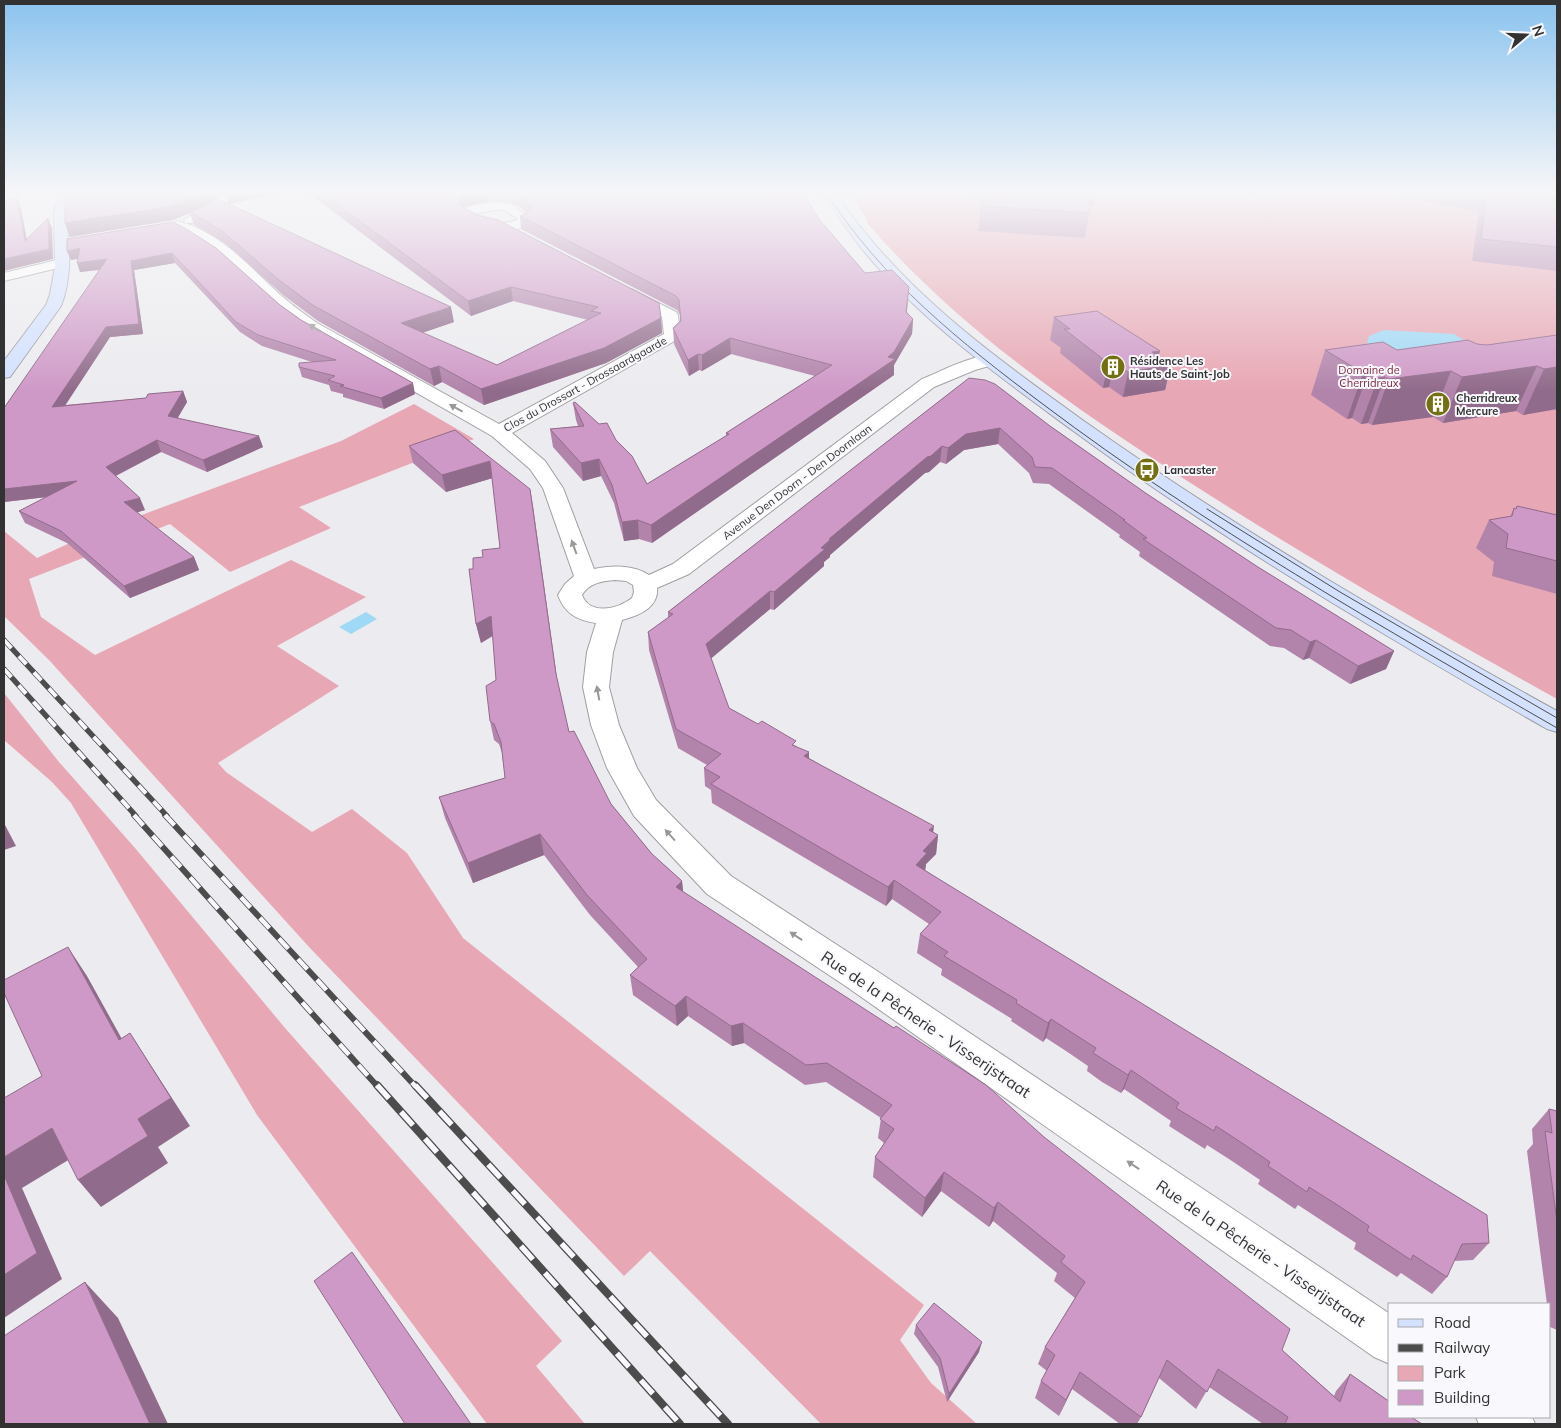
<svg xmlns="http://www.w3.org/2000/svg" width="1561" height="1428" viewBox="0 0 1561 1428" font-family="Mulish,sans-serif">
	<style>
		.green { fill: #e8a7b4 }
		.water { fill: #9fd9f6 }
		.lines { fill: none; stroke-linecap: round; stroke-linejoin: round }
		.street-casing { stroke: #9f9ea1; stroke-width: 2 }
		.secondary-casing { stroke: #9f9ea1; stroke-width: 2 }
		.street { fill: #fff; fill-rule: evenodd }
		.secondary { fill: #d3e1ff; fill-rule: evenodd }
		.tram { stroke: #4c4c4d; stroke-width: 1 }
		.rail-far2-casing { stroke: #4c4c4d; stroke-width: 5.5 }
		.rail-far1-casing { stroke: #4c4c4d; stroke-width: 6 }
		.rail-casing { stroke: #4c4c4d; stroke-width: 8 }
		.rail-far2 { stroke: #f9f8fc; stroke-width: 4; stroke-dasharray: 11; stroke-linecap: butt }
		.rail-far1 { stroke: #f9f8fc; stroke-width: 4.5; stroke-dasharray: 14; stroke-linecap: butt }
		.rail { stroke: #f9f8fc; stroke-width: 5.5; stroke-dasharray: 18; stroke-linecap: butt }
		.wall { fill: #b284ab }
		.shaded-wall { fill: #916b8b }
		.building { fill: #cf99c7; stroke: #916b8b }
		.oneway { fill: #989899 }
		.labels { text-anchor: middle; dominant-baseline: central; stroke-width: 4; stroke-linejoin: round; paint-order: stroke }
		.far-poi-label { font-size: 11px; font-weight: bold; fill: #323233; stroke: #f9f8fc; text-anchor: start }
		.far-park-label { font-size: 11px; fill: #802a44; stroke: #f9f8fc }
		.far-street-label { font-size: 11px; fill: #323233; stroke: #f9f8fc }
		.near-street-label { font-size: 16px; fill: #323233; stroke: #f9f8fc }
	</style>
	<rect width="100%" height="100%" fill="#ecebef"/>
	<g class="green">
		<path d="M848 191H1216L1251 200 1273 191H1557V699C1433 630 1309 559 1189 482 1074 408 958 328 867 223V220Z"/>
		<path d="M414 404 474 439 299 507 331 528 230 572 170 524 29 579 41 617 95 655 291 560 366 597 277 646 339 686 218 763 226 772 312 832 352 809 407 853 463 938 924 1305 900 1340 931 1383 977 1424H821L650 1251 624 1276 310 948 49 660 4 616V531L37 558 85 536 341 441Z"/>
		<path d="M4 693 59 762 135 848 285 1028 562 1341 536 1366 585 1424H487L257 1115 71 803 52 782 4 740Z"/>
	</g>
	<g class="water">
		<path d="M1384 330 1454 334 1487 354 1364 355 1369 336Z"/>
		<path d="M366 612 377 619 351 634 339 627Z"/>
	</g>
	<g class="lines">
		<defs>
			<g id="street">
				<path d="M230 191H245L195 223H185L184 220Z"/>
				<path d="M495 202 511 204 532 219C517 239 476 233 462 215L464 209 474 205ZM495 210H504L518 219C503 227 487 222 474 214Z"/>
				<path d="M177 221C219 231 247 264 277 292 289 303 303 313 317 323L499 424 664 334 662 317 621 295 619 292 621 289H631L676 312 678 315 680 336 678 339 512 433 545 461 563 488 594 569C611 565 634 565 649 575L673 564 922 379C940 372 977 352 996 356L998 360 996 364 975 370 934 387 689 574 657 588C659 608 638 616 622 620L613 652 609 687 619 725 637 768 656 800 731 876 871 967 1390 1314V1364L1374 1357 847 987 707 894 634 816 607 768 591 725 583 687 587 652 596 623C577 620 565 614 558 595L565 584 574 576 543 488 530 469 492 436 305 329 281 311 219 253 205 243 172 228 171 225ZM615 580 626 581 633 585 634 592 632 598C618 609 590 616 582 595 589 583 602 581 615 580Z"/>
				<path d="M61 259 66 260 68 263 66 266 4 281V273Z"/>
				<path d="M1476 1417H1532L1535 1424H1479Z"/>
			</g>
			<g id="secondary">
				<path d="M63 191H75C61 218 71 240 69 268 68 281 66 294 61 306L10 377 4 378V361L46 305 50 294 55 267 54 215 56 204Z"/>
				<path d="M822 191H834C899 288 988 352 1081 419 1233 527 1394 621 1557 711V732L1547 729C1385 636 1223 541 1072 430 1000 377 925 324 867 255 850 235 836 213 822 191Z"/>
			</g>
		</defs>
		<use href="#street" class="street-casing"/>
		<use href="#secondary" class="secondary-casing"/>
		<use href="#street" class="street"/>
		<use href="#secondary" class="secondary"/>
		<g class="tram">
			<path d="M825 191C882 280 960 342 1044 405 1206 527 1382 627 1557 728"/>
			<path d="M1207 509 1340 592 1557 718"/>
		</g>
		<defs>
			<g id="rail-far2">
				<path d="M4 640 167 816"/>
				<path d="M4 669 136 816"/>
			</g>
			<g id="rail-far1">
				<path d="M134 815 378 1087"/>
				<path d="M165 815 416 1087"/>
			</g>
			<g id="rail">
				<path d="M377 1085 680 1424"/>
				<path d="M415 1085 728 1424"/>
			</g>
		</defs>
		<use href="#rail-far2" class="rail-far2-casing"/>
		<use href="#rail-far1" class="rail-far1-casing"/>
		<use href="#rail" class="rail-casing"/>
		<use href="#rail-far2" class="rail-far2"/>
		<use href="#rail-far1" class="rail-far1"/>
		<use href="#rail" class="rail"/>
	</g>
	<g class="wall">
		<path d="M72 191H291L229 204 226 192 216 198 454 322 422 333 497 365 588 320 513 301 471 316 306 191H802L818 218 865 273 908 301 907 312 913 319 912 334 894 365V375L652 543 639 539 624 541 614 503 601 476 583 481 553 447 550 429 578 426 576 420 573 403 616 440 647 484 726 436V433L815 376 731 354 702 371 699 370 689 376 674 344 673 328 680 321V315L677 310 521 229 520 216 527 213 519 206 509 203 491 201 464 207 477 215 661 318 662 333 606 363 484 405 442 382 434 386 318 321 283 295 226 244 194 225 190 213 173 220 70 237 65 223Z"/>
		<path d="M969 191H1097L1095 206H1090L1085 238 978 231 981 206 983 199 968 198Z"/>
		<path d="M1389 191H1557V271L1472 261 1479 212 1390 194Z"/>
		<path d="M173 222 280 305 301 320 415 394 384 409 343 397V394L331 391 329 385 302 377 299 367 312 362 262 346 240 332 175 263 134 270 143 334 110 337 65 405 146 398 183 391 187 402 177 418 263 447 207 472 161 452 116 476 145 510 136 512 194 557 199 570 130 598 67 543 25 523 19 511 46 497 4 502 100 270 80 272 78 259 71 260 67 251Z"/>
		<path d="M1054 317 1159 357 1171 365 1165 390 1123 397 1109 387 1103 388 1060 353 1061 348 1050 340Z"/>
		<path d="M1557 335V409L1523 415 1516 411 1443 423 1433 417 1372 425 1368 423 1361 424 1352 418 1347 419 1311 395 1325 350H1397L1477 344 1487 345Z"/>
		<path d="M969 378 1050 426 1147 494 1258 567 1394 651 1386 669 1350 684 1309 658 1303 660 1284 648 1270 646 1139 556 1140 552 1119 537 1120 535 1049 484 1033 483 1029 473 998 444 964 450 946 464 940 462 929 472 925 473 830 555V557L824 562V566L774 610 770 609 711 658 729 708 796 746 809 758 938 835 936 854 926 864 925 870 1489 1243 1473 1260 1454 1261 1447 1277 1432 1294 1401 1273 1397 1277 1354 1249 1356 1243 1298 1205 1295 1209 1258 1184 1260 1180 1232 1161 1207 1145 1205 1149 1169 1126 1171 1121 1124 1089 1121 1093 1102 1082 1087 1071 1088 1066 1066 1051 1046 1038 1043 1042 1011 1021 1012 1019 941 975 942 969 917 953 920 934 929 924 892 899 886 906 712 803 711 790 705 786 704 768 707 765 678 748 649 650 648 632 668 618V612Z"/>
		<path d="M409 446 530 489 557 680 569 732 611 804 652 854 682 881 683 892 1282 1350 1334 1396 1336 1391 1350 1374 1422 1424H1263L1209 1387 1196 1409 1159 1378 1141 1417 1137 1424H1120L1072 1389 1059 1416 1035 1398 1041 1381 1047 1371 1038 1364 1045 1347 1075 1298 1054 1281 1057 1273 993 1221 989 1227 941 1191 922 1217 873 1177 875 1157 884 1143 878 1138 881 1118 826 1082 805 1085 744 1043 732 1046 688 1016 677 1026 633 995 630 975 638 967 590 915 544 855 473 883 445 818 439 797 505 778 502 753 499 744 494 740 490 721 496 680 493 636 481 643 476 624 473 569 483 557 500 548 492 478 446 492 413 463Z"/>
		<path d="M1517 506 1557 515V594L1492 576 1494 562 1476 548 1489 520 1510 517 1514 508 1516 509Z"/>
		<path d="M1549 1109 1557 1111V1330L1550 1327V1304H1547L1527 1151 1533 1144 1532 1129Z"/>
		<path d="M916 1325 979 1352 947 1402 938 1367 914 1334Z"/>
	</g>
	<g class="shaded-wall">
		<path d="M203 191H291L229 204 226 192 195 211 190 212V213L173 220 70 237 65 223Z"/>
		<path d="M475 191H489L491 201 463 207 458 204 461 195Z"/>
		<path d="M17 198 21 208 29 251 25 241Z"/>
		<path d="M48 218 52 228 53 259 4 271V259L49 249Z"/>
		<path d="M80 248 84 257 71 260 67 251Z"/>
		<path d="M172 253 175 263 134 270 143 334 110 337 57 418 52 407 131 261Z"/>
		<path d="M107 259 111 268 80 272 77 263Z"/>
		<path d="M511 287 513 301 471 316 468 301Z"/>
		<path d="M451 307 454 322 404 339 401 323Z"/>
		<path d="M661 318 662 333 606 363 484 405 481 389Z"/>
		<path d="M913 319 912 334 894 365V375L652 543 651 525 888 357Z"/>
		<path d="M730 338 731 354 702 371V355Z"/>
		<path d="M1160 351 1156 368 1171 365 1165 390 1123 397 1128 372 1152 352Z"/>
		<path d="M698 354 699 370 689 376 688 360Z"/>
		<path d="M1114 362 1109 387 1103 388 1108 363Z"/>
		<path d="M439 366 442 382 434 386 430 369Z"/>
		<path d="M1537 366 1516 411 1443 423 1462 377Z"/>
		<path d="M1557 367V409L1523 415 1544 369Z"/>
		<path d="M1451 371 1433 417 1372 425 1389 379Z"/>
		<path d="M1368 372 1352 418 1347 419 1363 373Z"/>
		<path d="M1385 377 1368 423 1361 424 1378 378Z"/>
		<path d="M413 383 415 394 384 409 381 398Z"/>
		<path d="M183 391 187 402 172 428 168 416Z"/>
		<path d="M1000 428 998 444 964 450 946 464 948 448 966 434Z"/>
		<path d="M259 436 263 447 207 472 203 460Z"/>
		<path d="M157 440 161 452 111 478 106 467Z"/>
		<path d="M942 446 940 462 929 472 925 473 830 555V557L824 562V566L774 610V592L821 548 829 539 927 457Z"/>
		<path d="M599 459 601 476 583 481 581 463Z"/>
		<path d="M490 461 493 478 446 492 442 475Z"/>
		<path d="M77 481 82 493 4 502V489Z"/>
		<path d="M530 489 533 506 559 693 556 674Z"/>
		<path d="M140 498 145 510 129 515 124 502Z"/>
		<path d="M638 520 639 539 624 541 622 522Z"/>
		<path d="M194 557 199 570 130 598 124 586Z"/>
		<path d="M770 591V609L707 662 706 644Z"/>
		<path d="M491 616 495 634 481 643 476 624Z"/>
		<path d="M1316 640 1309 658 1303 660 1310 642Z"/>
		<path d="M1394 651 1386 669 1350 684 1358 666Z"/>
		<path d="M809 752V771L804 756Z"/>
		<path d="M4 823 16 846 4 850Z"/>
		<path d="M934 826 932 842 938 835 936 854 926 864 925 872 916 865 923 851 929 830Z"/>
		<path d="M540 834 544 855 473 883 468 863Z"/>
		<path d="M894 880 892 899 886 906 888 887Z"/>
		<path d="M682 881 684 902 676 887Z"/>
		<path d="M68 947 87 976 138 1068 119 1040Z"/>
		<path d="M686 996 688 1016 677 1026 675 1006Z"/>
		<path d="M1051 1019 1046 1038 1043 1042 1048 1023Z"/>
		<path d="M743 1023 744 1043 732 1046 731 1026Z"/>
		<path d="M130 1033 190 1126 158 1147 168 1163 101 1207 78 1180 138 1119Z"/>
		<path d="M1131 1070 1124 1089 1121 1093 1128 1075Z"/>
		<path d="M52 1128 75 1156 22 1188 62 1279 4 1318V1157Z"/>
		<path d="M944 1172 941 1191 922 1217 925 1198Z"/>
		<path d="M998 1202 993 1221 989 1227 994 1208Z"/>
		<path d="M85 1282 118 1318 168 1424H150Z"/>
		<path d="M982 1342 979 1352 947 1402 949 1394Z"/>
		<path d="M1080 1372 1072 1389 1059 1416 1066 1400Z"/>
	</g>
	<g class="building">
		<path d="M72 191H203L191 199 169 207 65 223V198Z"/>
		<path d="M319 191H475L461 195 458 204 477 215 498 220 659 303 661 318 604 348 481 389 439 366 430 369 314 306 279 280 222 231 190 212 201 208 216 198 451 307 401 323 497 365 601 313 591 311 598 307 511 287 468 301Z"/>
		<path d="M511 191H802L818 218 865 273 892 270 909 287 906 312 913 319 894 352 888 357 895 359 651 525 638 520 622 522 612 485 599 459 581 463 550 429 584 426 573 403 575 402 599 424 607 423 616 440 632 456 647 484 729 434 726 433 832 365 730 338 702 355 698 354 688 360 673 328 681 321 679 300 676 296 520 216 527 213 532 206 517 193Z"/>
		<path d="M986 191H1092L1089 213 981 206Z"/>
		<path d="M1486 191H1557V247L1481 239 1487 192Z"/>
		<path d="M17 198 25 241 48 218 49 249 4 259V200Z"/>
		<path d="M173 222 188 230 216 248 280 305 301 320 413 383 381 398 340 386 344 385 328 380 335 376 299 367V363L336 360 258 335 236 322 172 253 131 261 139 324 106 327 52 407 146 398 148 394 183 391 168 416 259 436 203 460 157 440 106 467 140 498 124 502 194 557 124 586 61 531 19 511 77 481 4 489V408L107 259 77 263 80 248 67 251V239Z"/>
		<path d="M1097 311 1160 351 1152 352 1171 365 1128 372 1114 362 1108 363 1064 329H1070L1054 317Z"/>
		<path d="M1557 335V367L1544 369 1537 366 1462 377 1451 371 1389 379 1385 377 1378 378 1368 372 1363 373 1325 350 1383 342 1397 350 1468 340 1477 344 1487 345Z"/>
		<path d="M969 378 985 380 995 384 1050 426 1147 494 1258 567 1394 651 1358 666 1316 640 1310 642 1291 630 1276 628 1143 539 1147 538 1123 520H1125L1052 468 1035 467 1032 457 1000 428 966 434 948 448 942 446 931 456 927 457 829 539H831L821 548 825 549 774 592 770 591 706 644 729 708 758 724 762 721 789 737 796 741 792 745 809 752 804 756 934 826 929 830 938 835 923 851 927 853 916 865 1487 1215 1489 1243 1462 1244 1447 1277 1413 1255 1411 1260 1367 1231 1369 1226 1339 1206 1309 1187 1307 1192 1268 1166 1270 1162 1242 1143 1216 1126 1214 1131 1176 1108 1179 1103 1131 1070 1128 1075 1109 1063 1093 1053 1096 1048 1071 1032 1051 1019 1048 1023 1016 1003 1017 1000 944 956 948 952 920 934 941 912 894 880 888 887 711 784 720 777 704 768 721 754 676 729 648 632 673 614 668 612Z"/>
		<path d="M455 430 530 489 556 674 569 732 574 731 611 804 652 854 682 881 676 887 894 1028 896 1026 986 1085 1044 1137 1290 1329 1282 1350 1340 1402 1350 1374 1390 1402V1417H1411L1422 1424H1285L1288 1417 1218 1369 1207 1392 1167 1360 1141 1417 1080 1372 1066 1400 1041 1381 1055 1355 1045 1347 1085 1282 1061 1262 1065 1256 998 1202 994 1208 944 1172 925 1198 875 1157 894 1129 880 1119 892 1105 827 1063 806 1065 743 1023 731 1026 686 996 675 1006 630 975 647 959 587 895 540 834 468 863 439 797 505 778 501 742 494 724 490 721 486 686 496 680 491 616 476 624 469 569H473V558L483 557 482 550 500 548 490 461 442 475 409 446Z"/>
		<path d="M1517 506 1557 515V561L1506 548 1508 534 1489 520 1512 516 1514 508 1516 509Z"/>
		<path d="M68 947 119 1040 130 1033 171 1098 138 1119 148 1136 78 1180 52 1128 4 1157V1098L42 1076 4 993V980Z"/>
		<path d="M1549 1109 1557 1111V1222L1545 1131 1552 1133Z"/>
		<path d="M4 1175 37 1253 4 1275Z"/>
		<path d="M352 1252 471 1424H405L314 1281Z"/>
		<path d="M85 1282 150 1424H4V1336Z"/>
		<path d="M934 1303 982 1342 949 1394 940 1358 916 1325Z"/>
	</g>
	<defs><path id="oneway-solid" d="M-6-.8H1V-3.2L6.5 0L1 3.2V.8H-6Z" transform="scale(1.25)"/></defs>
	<g class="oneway">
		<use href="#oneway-solid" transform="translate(315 328) rotate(-149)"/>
		<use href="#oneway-solid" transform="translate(456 408) rotate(-151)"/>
		<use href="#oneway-solid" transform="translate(574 547) rotate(-110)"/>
		<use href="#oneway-solid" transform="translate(598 693) rotate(-100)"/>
		<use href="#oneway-solid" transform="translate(670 835) rotate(-132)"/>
		<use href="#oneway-solid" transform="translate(796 936) rotate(-146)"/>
		<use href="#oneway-solid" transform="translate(1133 1165) rotate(-146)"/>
	</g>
	<linearGradient id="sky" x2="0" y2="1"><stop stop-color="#8bc3ee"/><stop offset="0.49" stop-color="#f6f6f8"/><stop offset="1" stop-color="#f6f6f8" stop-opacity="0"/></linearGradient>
	<rect width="1561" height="391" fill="url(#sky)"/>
	<defs>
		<symbol id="building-disc" viewBox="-11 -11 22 22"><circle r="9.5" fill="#747011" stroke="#f9f8fc"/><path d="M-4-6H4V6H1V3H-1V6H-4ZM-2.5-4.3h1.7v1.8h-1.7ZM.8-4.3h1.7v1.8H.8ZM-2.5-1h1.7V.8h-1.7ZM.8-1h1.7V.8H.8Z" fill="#fff"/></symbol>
		<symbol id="bus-disc" viewBox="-11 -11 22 22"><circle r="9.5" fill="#747011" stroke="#f9f8fc"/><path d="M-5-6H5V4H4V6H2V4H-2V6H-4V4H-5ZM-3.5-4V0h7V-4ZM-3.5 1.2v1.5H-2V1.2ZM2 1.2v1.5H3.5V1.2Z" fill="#fff"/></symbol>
	</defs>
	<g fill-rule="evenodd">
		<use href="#building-disc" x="1099" y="353" width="28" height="28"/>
		<use href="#building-disc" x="1424" y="390" width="28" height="28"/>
		<use href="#bus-disc" x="1133" y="456" width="28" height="28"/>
	</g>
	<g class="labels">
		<g class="far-poi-label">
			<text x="1130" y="361">Résidence Les<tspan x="1130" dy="13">Hauts de Saint-Job</tspan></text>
			<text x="1456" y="398">Cherridreux<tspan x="1456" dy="13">Mercure</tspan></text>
			<text x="1164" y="470">Lancaster</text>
		</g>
		<g class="far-park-label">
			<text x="1369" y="370">Domaine de<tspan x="1369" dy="13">Cherridreux</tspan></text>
		</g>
		<g class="far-street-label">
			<text transform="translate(585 384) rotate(-29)">Clos du Drossart - Drossaardgaarde</text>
			<text transform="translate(797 482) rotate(-37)">Avenue Den Doorn - Den Doornlaan</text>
		</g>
		<g class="near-street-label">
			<text transform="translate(926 1024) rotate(34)">Rue de la Pêcherie - Visserijstraat</text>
			<text transform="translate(1261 1253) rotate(34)">Rue de la Pêcherie - Visserijstraat</text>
		</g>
	</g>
	<rect width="1561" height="1428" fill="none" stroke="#323233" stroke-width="10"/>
	<rect x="1388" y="1303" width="162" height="115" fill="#f9f8fc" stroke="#a9a9ac"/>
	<rect x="1398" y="1319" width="25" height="8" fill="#d3e1ff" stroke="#a9a9ac"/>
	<text x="1434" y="1328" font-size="15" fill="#323233">Road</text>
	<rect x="1398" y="1344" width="25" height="8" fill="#4c4c4d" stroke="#a9a9ac"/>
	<text x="1434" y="1353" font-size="15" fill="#323233">Railway</text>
	<rect x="1398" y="1366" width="25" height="15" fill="#e8a7b4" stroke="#a9a9ac"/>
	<text x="1434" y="1378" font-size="15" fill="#323233">Park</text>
	<rect x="1398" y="1390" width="25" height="15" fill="#cf99c7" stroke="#a9a9ac"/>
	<text x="1434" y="1403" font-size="15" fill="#323233">Building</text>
	<g transform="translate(1526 35) rotate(71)" stroke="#f9f8fc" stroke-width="4" paint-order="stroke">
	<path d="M0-4L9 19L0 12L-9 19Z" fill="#323233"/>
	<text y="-8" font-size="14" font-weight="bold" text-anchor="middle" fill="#323233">N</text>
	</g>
</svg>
